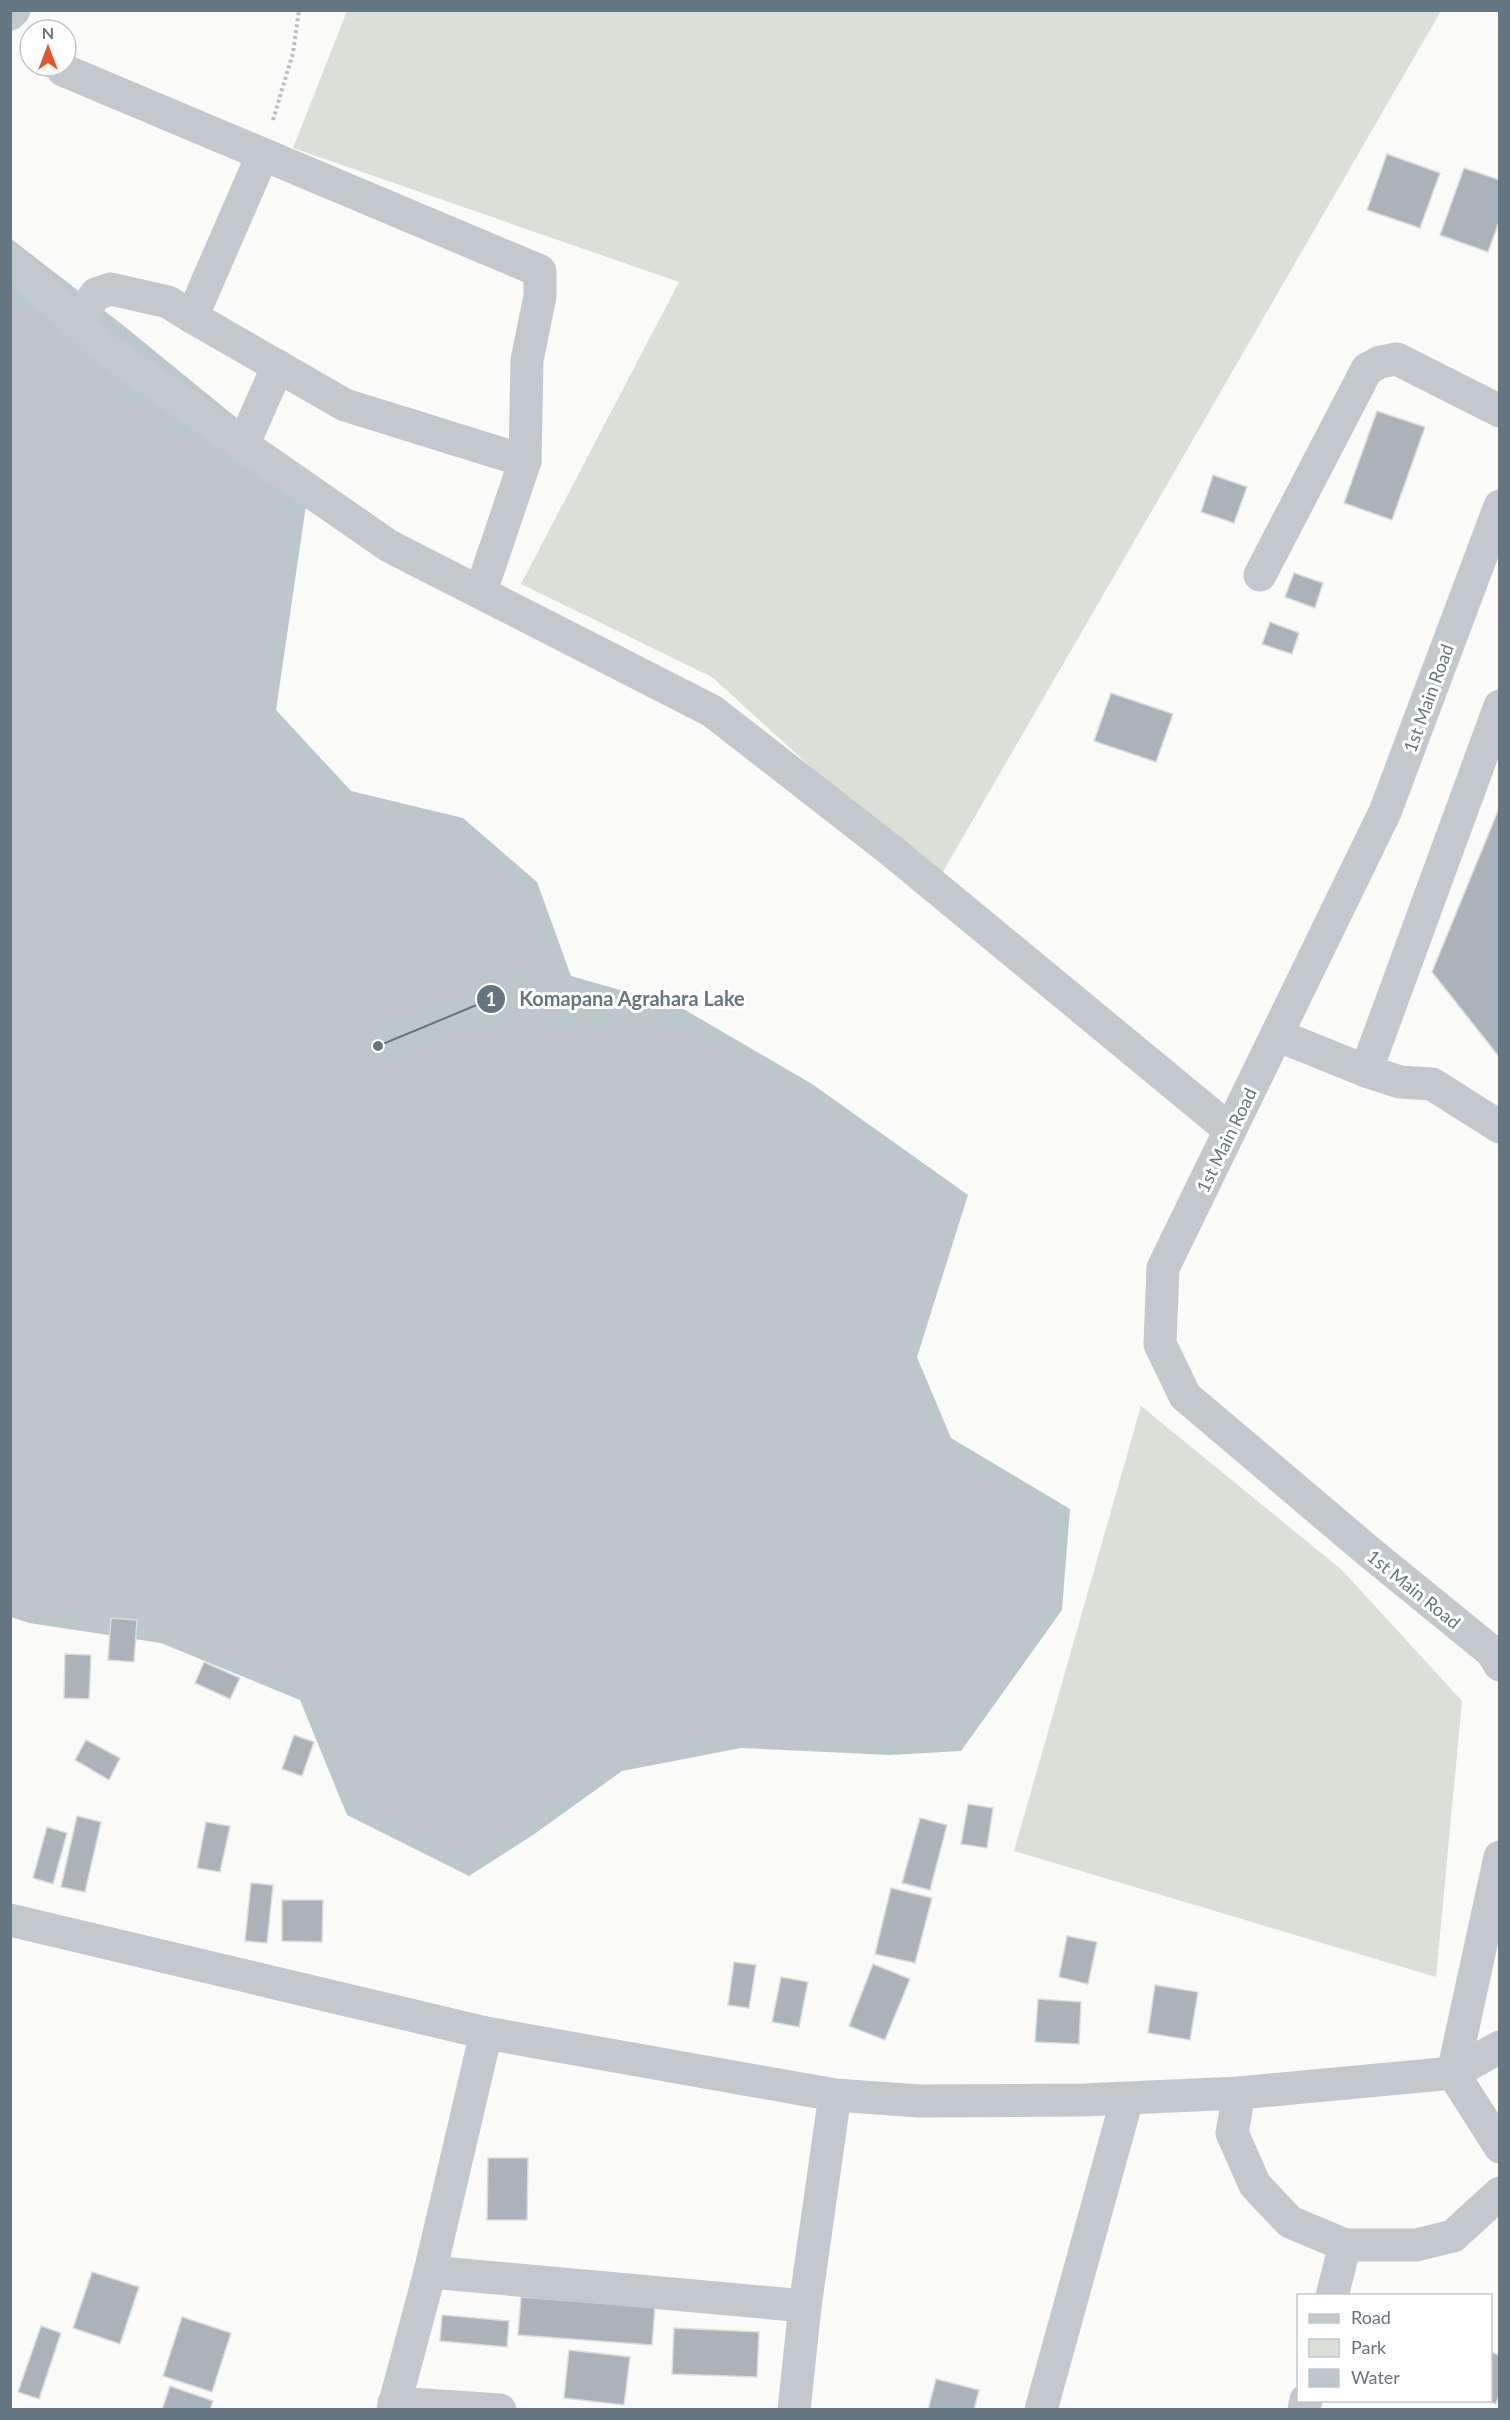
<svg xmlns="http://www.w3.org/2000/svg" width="1510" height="2420" viewBox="0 0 1510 2420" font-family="Lato,sans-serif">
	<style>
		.green { fill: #dadfd7 }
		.water { fill: #bbc7cb }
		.building { fill: #aab3b9; stroke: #dcdcda; stroke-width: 1.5 }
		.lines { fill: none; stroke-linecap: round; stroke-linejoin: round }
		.path { stroke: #bbbfc2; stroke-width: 4; stroke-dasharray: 3 3; stroke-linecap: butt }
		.minor { stroke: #c3c8cc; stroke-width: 33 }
		.tertiary { stroke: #c3c8cc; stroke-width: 33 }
		.labels { text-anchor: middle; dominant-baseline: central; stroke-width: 6; stroke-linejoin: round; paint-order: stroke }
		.street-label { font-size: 18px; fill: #657683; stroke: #fff }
		.leader { fill: none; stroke: #657683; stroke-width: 2 }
		.callout-dot { fill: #657683; stroke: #fff; stroke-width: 2 }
		.mark-label { font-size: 18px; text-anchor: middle; font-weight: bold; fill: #fff }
		.callout-label { font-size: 20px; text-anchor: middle; font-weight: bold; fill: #657683; stroke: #fff; stroke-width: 6; stroke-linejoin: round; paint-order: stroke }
	</style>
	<rect width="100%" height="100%" fill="#fafaf8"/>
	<g class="green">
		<path d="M347 11H1441L937 882 712 677 521 584 679 282 293 148Z"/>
		<path d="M1141 1406 1342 1570 1462 1701 1436 1977 1014 1851Z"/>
	</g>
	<path class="water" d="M10 238 124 326 310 478 276 710 351 791 463 818 537 882 571 976 680 1007 812 1084 968 1195 917 1357 951 1438 1070 1509 1062 1610 961 1751 890 1755 741 1748 622 1771 533 1835 469 1876 347 1815 300 1700 161 1643 29 1623 11 1617Z"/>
	<g class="building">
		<path d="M1387 154 1440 173 1420 228 1367 210Z"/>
		<path d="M1464 168 1500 180V219L1488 252 1440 235Z"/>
		<path d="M1377 411 1425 427 1392 520 1344 503Z"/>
		<path d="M1213 475 1247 487 1234 523 1201 512Z"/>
		<path d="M1294 573 1323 583 1315 608 1285 597Z"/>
		<path d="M1270 622 1299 633 1292 654 1262 644Z"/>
		<path d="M1111 693 1173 714 1156 762 1094 741Z"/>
		<path d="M1500 806V1058L1432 972Z"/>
		<path d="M111 1618 137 1620 134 1662 108 1660Z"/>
		<path d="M65 1654 91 1655 89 1699 64 1698Z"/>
		<path d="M204 1662 240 1678 230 1699 195 1683Z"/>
		<path d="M294 1735 314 1742 302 1776 282 1769Z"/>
		<path d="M86 1740 120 1758 109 1780 75 1760Z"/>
		<path d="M968 1804 993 1808 987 1848 961 1844Z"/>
		<path d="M77 1816 101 1822 85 1892 61 1887Z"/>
		<path d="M920 1818 947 1825 930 1890 902 1883Z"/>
		<path d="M206 1822 230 1826 220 1872 197 1868Z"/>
		<path d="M47 1827 67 1833 53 1884 33 1878Z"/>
		<path d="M251 1883 273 1885 267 1943 245 1941Z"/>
		<path d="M891 1888 932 1898 915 1963 875 1954Z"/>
		<path d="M282 1900H323L322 1942 282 1941Z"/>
		<path d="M1067 1936 1097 1942 1088 1984 1059 1977Z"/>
		<path d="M734 1962 756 1965 749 2008 728 2005Z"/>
		<path d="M873 1964 910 1979 885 2040 849 2026Z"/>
		<path d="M781 1977 808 1982 799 2027 772 2022Z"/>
		<path d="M1155 1985 1198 1992 1190 2040 1148 2033Z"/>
		<path d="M1038 1999 1081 2002 1079 2044 1035 2042Z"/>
		<path d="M488 2158H528L527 2220H487Z"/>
		<path d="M92 2272 139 2287 120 2344 73 2328Z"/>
		<path d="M521 2297 655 2307 652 2345 518 2335Z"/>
		<path d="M442 2315 509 2321 507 2347 440 2341Z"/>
		<path d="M182 2317 231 2333 212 2392 163 2376Z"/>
		<path d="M41 2326 61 2333 39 2399 18 2392Z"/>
		<path d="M674 2328 759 2332 757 2377 672 2374Z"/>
		<path d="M569 2350 630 2357 624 2405 564 2398Z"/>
		<path d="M1490 2352 1500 2355V2392L1496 2404 1485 2400H1490Z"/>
		<path d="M936 2379 979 2390 974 2410H928Z"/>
		<path d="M170 2386 213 2401 210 2410H162Z"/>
	</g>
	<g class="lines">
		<path class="path" d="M273 120 293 53 299 10"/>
		<g class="minor">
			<path d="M10 14 14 10"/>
			<path d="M63 70 540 271V296L527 360 525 461 481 591"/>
			<path d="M262 156 192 317 345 405 525 461"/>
			<path d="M10 261 108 351 389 546 712 711 893 852 1230 1130"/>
			<path d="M76 322 96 294 111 289 168 302 192 317"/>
			<path d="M243 445 278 366"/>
			<path d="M1260 575 1367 369 1380 362 1397 359 1500 411"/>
			<path d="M1277 1035 1366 1071 1400 1082 1432 1084 1500 1127"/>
			<path d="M1366 1071 1500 706"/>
			<path d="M10 1920 486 2033 835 2095 920 2101 1083 2100 1239 2093 1453 2073 1500 2047"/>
			<path d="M1239 2093 1232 2133 1255 2185 1290 2222 1345 2245H1416L1453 2236 1500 2193"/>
			<path d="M430 2272 805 2306"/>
			<path d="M1332 2296 1345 2245"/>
			<path d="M394 2403 500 2410"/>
			<path d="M393 2410 430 2272 486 2033"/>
			<path d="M794 2410 805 2306 835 2095"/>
			<path d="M1041 2410 1127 2099"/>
			<path d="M1304 2410 1306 2400"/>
		</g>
		<g class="tertiary">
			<path d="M1500 506 1385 812 1163 1268 1160 1344 1185 1396 1368 1551 1492 1652 1500 1665"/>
			<path d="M1500 1857 1453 2073 1500 2147"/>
		</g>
	</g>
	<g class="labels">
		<g class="street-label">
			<text transform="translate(1428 698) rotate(-70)">1st Main Road</text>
			<text transform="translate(1226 1140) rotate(-64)">1st Main Road</text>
			<text transform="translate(1414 1589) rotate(39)">1st Main Road</text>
		</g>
	</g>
	<path class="leader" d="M378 1046L491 999"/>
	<g class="callout-dot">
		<circle cx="378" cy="1046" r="6"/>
		<circle cx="491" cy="999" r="15"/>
	</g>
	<g class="mark-label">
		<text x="491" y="1006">1</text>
	</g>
	<g class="callout-label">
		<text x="632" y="1006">Komapana Agrahara Lake</text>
	</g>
	<rect width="1510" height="2420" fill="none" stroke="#657683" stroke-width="24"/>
	<rect x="1297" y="2294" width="195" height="108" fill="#ffffff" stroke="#c1c8cd" stroke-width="1.5"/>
	<rect x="1309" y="2314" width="30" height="9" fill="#c3c8cc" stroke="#c1c8cd" stroke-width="1.5"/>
	<text x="1351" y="2324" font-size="18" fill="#657683">Road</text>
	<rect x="1309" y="2339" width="30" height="18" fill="#dadfd7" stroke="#c1c8cd" stroke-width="1.5"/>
	<text x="1351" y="2354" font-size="18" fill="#657683">Park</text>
	<rect x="1309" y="2369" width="30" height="18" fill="#bbc7cb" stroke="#c1c8cd" stroke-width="1.5"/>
	<text x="1351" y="2384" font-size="18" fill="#657683">Water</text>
	<g transform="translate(48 48)"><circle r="28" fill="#ffffff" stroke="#c1c8cd" stroke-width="1.5"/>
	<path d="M0-4.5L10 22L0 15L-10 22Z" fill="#e4572e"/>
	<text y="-9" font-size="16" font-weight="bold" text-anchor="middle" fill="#657683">N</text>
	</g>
</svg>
